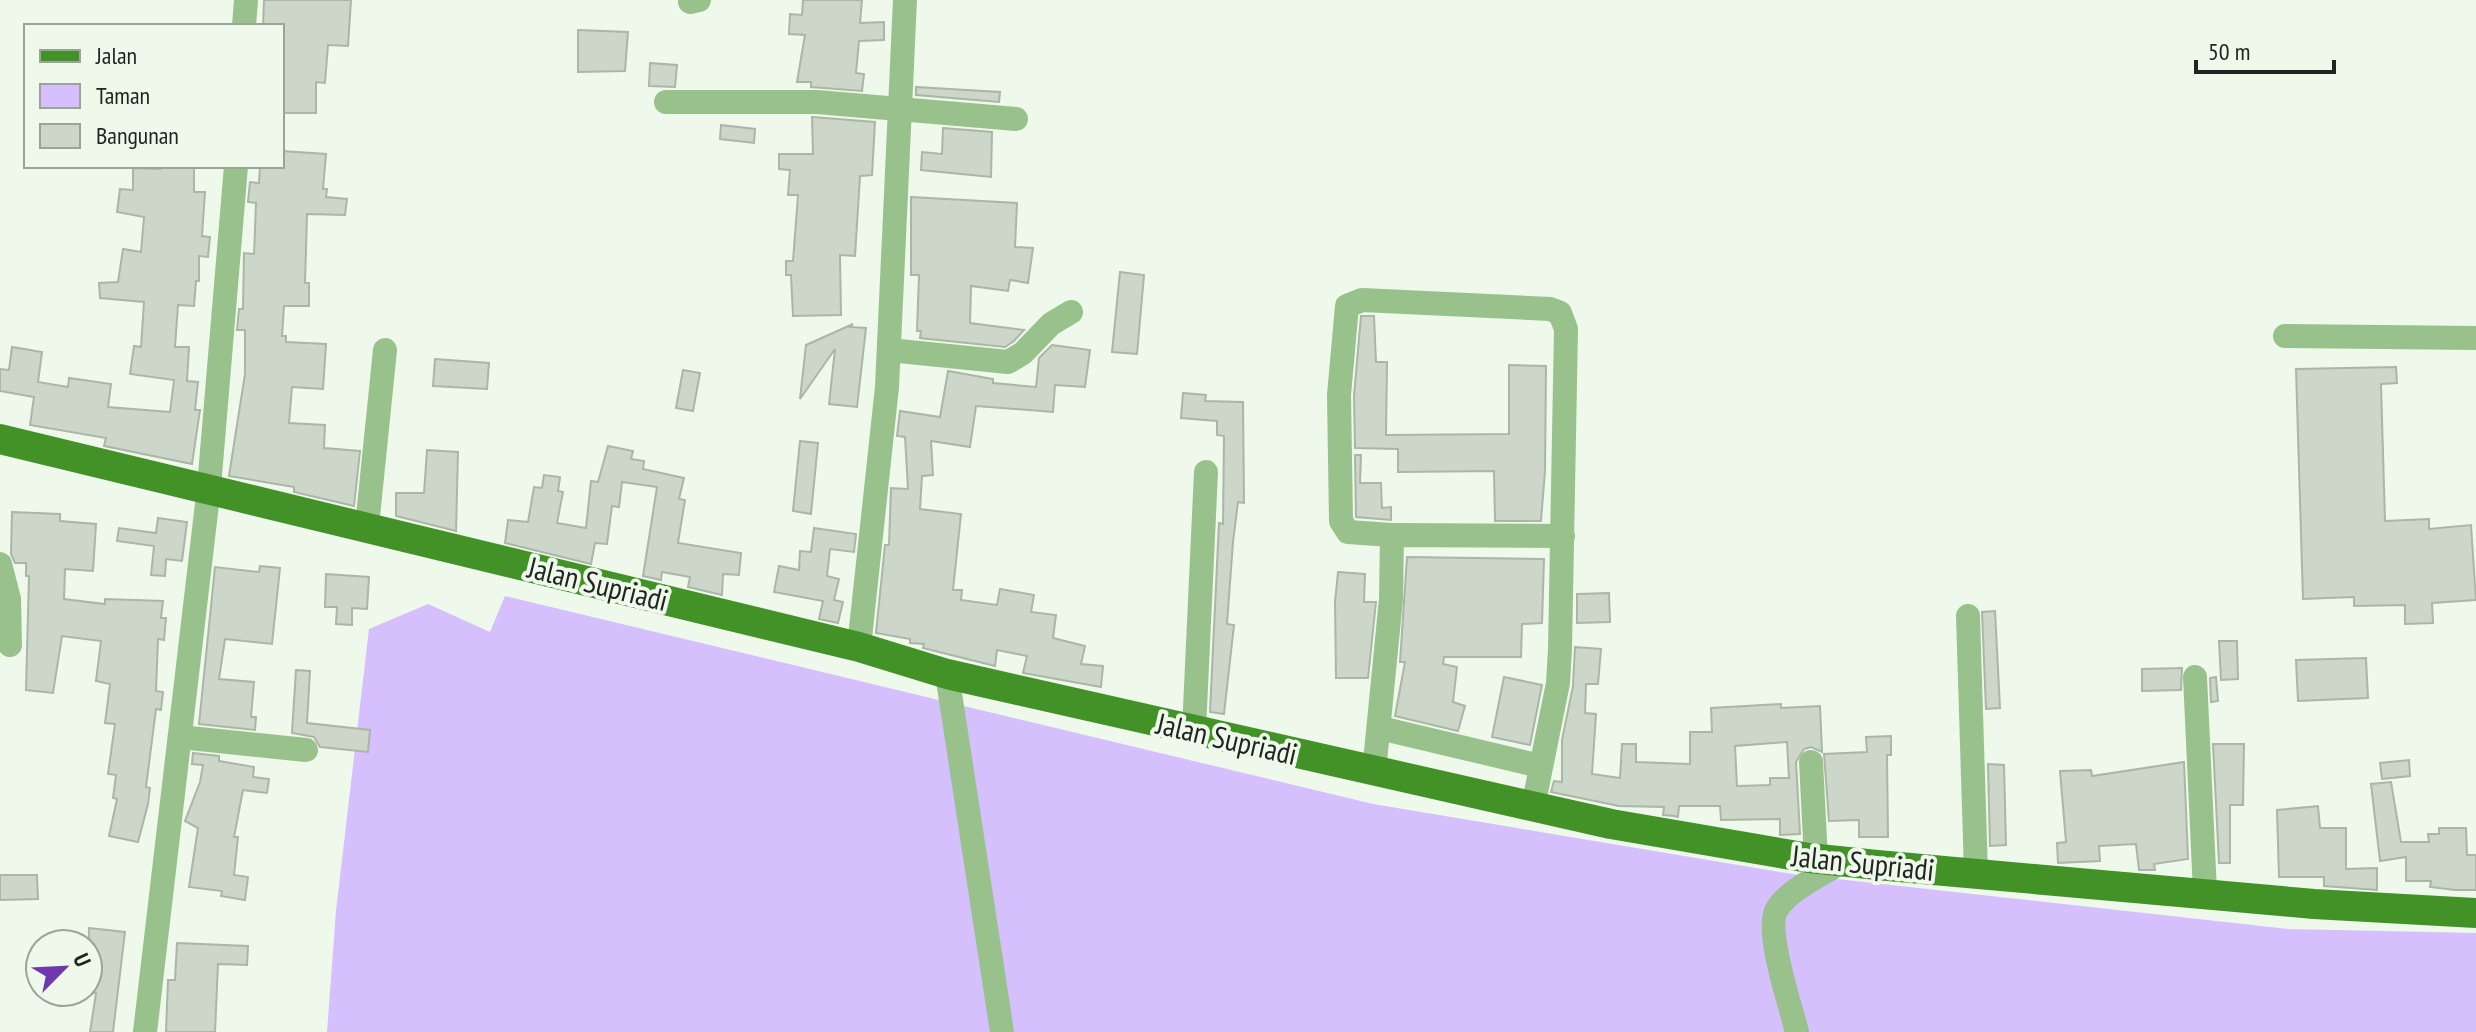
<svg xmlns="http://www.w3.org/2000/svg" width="2476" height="1032" viewBox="0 0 2476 1032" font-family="'PT Sans Narrow',sans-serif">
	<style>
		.green { fill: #d6bffd }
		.building { fill: #ccd6c9; stroke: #abb5a8; stroke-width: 2; fill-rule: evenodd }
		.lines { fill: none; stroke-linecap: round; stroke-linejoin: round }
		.minor { stroke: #98c18c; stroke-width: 24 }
		.major { stroke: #429228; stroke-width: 30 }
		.labels { text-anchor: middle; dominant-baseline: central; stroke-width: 8; stroke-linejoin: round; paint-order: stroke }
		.street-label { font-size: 30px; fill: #212520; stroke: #eef8eb }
	</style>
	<rect width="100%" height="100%" fill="#eef8eb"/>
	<path class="green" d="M505 596 1373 804 1792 874 2288 929 2476 933V1032H327L336 911 369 629 428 604 490 632Z"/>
	<g class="building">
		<path d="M264 0H351L348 46 328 45 325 83 316 82V113H282V26H263Z"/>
		<path d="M803 0H862L860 23 884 22V40L859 41 856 73 864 74 862 91 811 87V82H797L805 35 789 34 790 14 802 15Z"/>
		<path d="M578 30 628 32 625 71 578 72Z"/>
		<path d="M650 63 677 65 675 87 649 86Z"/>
		<path d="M916 87 1000 92 999 102 916 95Z"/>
		<path d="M812 117 875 122 872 175 860 176 855 256 840 255 841 315 793 316 791 275H786V261H793L798 195H788L790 170 779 169V154H813Z"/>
		<path d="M721 125 755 129 754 143 720 139Z"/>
		<path d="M943 128 992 132 991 177 921 170 922 152 942 154Z"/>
		<path d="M282 151 326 154 323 189H327L326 197 347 199 345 215 307 214 305 283H309V306H284L282 336H286V342L326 344 323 389 292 387 289 423 325 425 324 448 360 451 354 506 294 492V487L229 476 245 374V330H237L239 309H243L244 253 254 254 256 203 248 202 250 182 259 183 260 166H282Z"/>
		<path d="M160 166H194V192H205L202 236 210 237 208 257 199 256V281H196L194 306 178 305 175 347H189L187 381 198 382 195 410H200L192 464 104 446 106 438 30 425 34 397 0 391V369L9 370 12 347 42 352 38 382 68 387 69 378 111 384 108 407 170 412 174 380 130 374 134 346 141 347 144 302 100 298 99 283 118 282 123 249 141 252 144 217 117 212 120 189 133 190V168L160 169Z"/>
		<path d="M911 197 1017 203 1015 247 1033 248 1028 283 1010 280 1008 291 971 286 970 323 1024 330 1014 341 1005 347 920 338 921 331H917L919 275H911Z"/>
		<path d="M1120 272 1144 275 1137 354 1112 352Z"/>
		<path d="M1361 316H1374L1376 362H1387L1386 435 1509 434V365L1546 366 1545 471 1541 521H1495L1494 471 1398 472V449L1355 448 1354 396Z"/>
		<path d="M853 324 850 327 866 328 857 407 829 404 835 349 800 399 806 345Z"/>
		<path d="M1052 345 1090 350 1085 387 1055 385 1053 412 976 406 970 447 931 441 933 475 922 476 920 509 961 514 953 590H962L961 600 997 605 1000 589 1034 595 1031 612 1056 615 1053 638 1085 646 1081 664 1103 666 1101 687 1023 673 1027 656 997 650 995 666 923 648 924 644 910 643V639L876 633 885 545H889L891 488 908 489 905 437 897 436 900 411 940 417 948 371 993 379V383L1036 387 1039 358Z"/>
		<path d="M435 359 489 363 487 389 433 386Z"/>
		<path d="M2396 367 2397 383 2381 384 2385 521 2429 519V529L2471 525 2476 600 2432 603 2433 623 2405 624V605L2354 606V597L2303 599 2296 369Z"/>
		<path d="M683 370 700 373 693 411 676 408Z"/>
		<path d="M1183 393 1206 395 1205 401 1243 402 1244 503 1238 502 1233 542 1227 624 1234 625 1224 714 1210 712 1219 523 1223 524 1224 436 1217 435V421L1181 418Z"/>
		<path d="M800 441 818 443 811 514 793 511Z"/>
		<path d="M608 446 633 451 631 459 644 461 643 469 684 478 679 499 685 500 678 543 741 553 739 575 723 574 722 595 688 587 690 577 662 572 661 580 643 576 657 487 622 482 619 507 612 506 607 544 595 543 591 564 505 543 508 520 528 522 534 487 542 488 544 475 560 477 558 491 563 492 557 523 586 528 591 481 598 482Z"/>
		<path d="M427 450 458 452 456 531 396 516V493H424Z"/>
		<path d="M1355 455H1361L1360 483H1381L1382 508 1391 507V520L1356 517Z"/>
		<path d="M12 512 60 514V521L96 524 93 571 65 569 64 599 105 604V599L163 601 161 618H166L164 640 158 639 156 691 163 692 161 710 156 709 146 787 150 788 148 804 138 842 109 836 117 799 113 798 116 775 108 774 115 724 105 723 110 684 96 681 101 641 62 636 53 693 26 690 29 576H26V563H15L11 554Z"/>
		<path d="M158 518 187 522 182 561 166 559 165 576 151 575 154 546 117 541 119 528 156 533Z"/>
		<path d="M814 528 856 534 854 552 830 549 827 576 839 579 834 600 843 602 838 623 819 619 823 601 774 592 779 566 799 570 800 551 811 552Z"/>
		<path d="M1407 557 1544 559 1542 623 1522 624 1521 657H1444L1443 664 1457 667 1453 702 1465 706 1458 731 1395 716 1405 662H1400Z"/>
		<path d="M260 566 280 568 272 644 225 639 219 679 254 682 251 717H256L255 730 199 724 215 567 259 572Z"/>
		<path d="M1338 572 1365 574 1364 602H1376L1368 678H1336L1335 602Z"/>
		<path d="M326 574 369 577 367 609 352 608V625L336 624 337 607H325Z"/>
		<path d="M1609 593 1610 622 1577 623V594Z"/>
		<path d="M1995 611 2000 708 1986 709 1982 612Z"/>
		<path d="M2219 641H2237L2238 679 2221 680Z"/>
		<path d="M1575 647 1601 649 1598 684H1586L1585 713 1596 714 1592 774 1620 778 1622 744H1636V762L1690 764V732H1712L1711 708 1781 704V708L1820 706 1822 752 1811 747 1804 749 1796 762 1800 834 1780 835V819L1721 820 1720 806H1679L1678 817 1674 816 1663 815 1664 807 1619 806 1551 792 1554 781 1562 782V740L1573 686ZM1787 742 1789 778H1770V785L1737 786 1735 746Z"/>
		<path d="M2366 658 2368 698 2298 701 2296 660Z"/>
		<path d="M2182 668 2181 690 2142 691V669Z"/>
		<path d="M296 670 310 671 307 723 370 730 368 752 320 747 314 737 292 733Z"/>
		<path d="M1504 677 1542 685 1530 745 1492 737Z"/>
		<path d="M2216 677 2218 701 2211 702 2210 678Z"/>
		<path d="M1891 736V755H1887L1888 837H1859V820L1829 821 1824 754 1867 752 1866 737Z"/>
		<path d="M2213 744H2244L2243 805H2230V863H2219Z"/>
		<path d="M193 753 219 756V761L254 767 253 777 269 779 267 793 243 790 234 837H238L234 875 248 877 245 900 221 896 222 891 189 887 198 828 185 821 200 782 203 765 192 764Z"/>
		<path d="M2409 760 2410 776 2382 779 2380 763Z"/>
		<path d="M2184 762 2188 859 2154 864 2155 870H2139L2136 844 2099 846 2100 861 2058 863 2057 843 2066 842 2060 771 2091 770 2092 776Z"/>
		<path d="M1988 764 2004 765 2006 845 1990 846Z"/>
		<path d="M2391 782 2401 842H2429L2428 834H2439V828H2466L2467 855H2476V890H2455L2430 887 2431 881H2406V857L2380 861 2371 784Z"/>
		<path d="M2318 806 2320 828H2346V869L2377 868V890L2324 886V877H2279L2277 810Z"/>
		<path d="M0 875H37L38 899 0 900Z"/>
		<path d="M89 928 125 932 113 1032H90L96 993 88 992Z"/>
		<path d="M177 943 248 946 247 965 218 964 215 1032H166L168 980H175Z"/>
	</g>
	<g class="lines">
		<g class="minor">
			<path d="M690 2 699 0"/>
			<path d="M244 26 246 0"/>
			<path d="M666 102H817L1016 119"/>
			<path d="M2285 336 2476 338"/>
			<path d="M889 350 1008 362 1023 353 1051 324 1071 312"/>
			<path d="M367 526 385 350"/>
			<path d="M1392 535 1348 532 1341 521 1339 395 1347 306 1362 300 1550 309 1560 313 1566 329 1560 649 1558 683 1533 807"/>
			<path d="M0 564 9 599 10 645"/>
			<path d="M1968 616 1976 873"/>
			<path d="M859 647 887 387 905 0"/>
			<path d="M947 674 1002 1032"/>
			<path d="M2195 677 2205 892"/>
			<path d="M1380 728 1540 766"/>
			<path d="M1194 730 1206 472"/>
			<path d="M180 737 306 750"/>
			<path d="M1811 762 1816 859"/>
			<path d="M1374 772 1391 599 1392 535 1563 536"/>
			<path d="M145 1032 209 487 236 166"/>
			<path d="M1797 1032C1791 1007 1764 929 1777 909 1789 889 1824 874 1843 861"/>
		</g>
		<path class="major" d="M0 439 859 647 947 674 1611 824 1809 858 1877 865 2314 904 2476 913"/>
	</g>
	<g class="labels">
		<g class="street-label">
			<text transform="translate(598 583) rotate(14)">Jalan Supriadi</text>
			<text transform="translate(1227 738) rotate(13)">Jalan Supriadi</text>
			<text transform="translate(1863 862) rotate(6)">Jalan Supriadi</text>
		</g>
	</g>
	<rect x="24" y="24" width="260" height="144" fill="#eef8eb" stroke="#9ca49a" stroke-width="2"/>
	<rect x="40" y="50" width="40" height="12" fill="#429228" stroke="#9ca49a" stroke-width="2"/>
	<text x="96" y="64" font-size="24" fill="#212520">Jalan</text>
	<rect x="40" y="84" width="40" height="24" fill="#d6bffd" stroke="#9ca49a" stroke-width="2"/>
	<text x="96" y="104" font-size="24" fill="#212520">Taman</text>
	<rect x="40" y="124" width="40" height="24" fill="#ccd6c9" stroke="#9ca49a" stroke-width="2"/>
	<text x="96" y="144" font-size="24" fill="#212520">Bangunan</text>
	<g transform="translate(64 968) rotate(66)"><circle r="38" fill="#eef8eb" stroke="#9ca49a" stroke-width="2"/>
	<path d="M0-6L14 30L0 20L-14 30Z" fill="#6f38af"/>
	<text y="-12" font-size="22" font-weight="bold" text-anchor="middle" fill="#212520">U</text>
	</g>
	<path d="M2196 60v12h138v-12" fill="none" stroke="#212520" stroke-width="4"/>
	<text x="2208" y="60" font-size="24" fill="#212520" stroke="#eef8eb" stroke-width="6" paint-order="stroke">50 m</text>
</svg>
